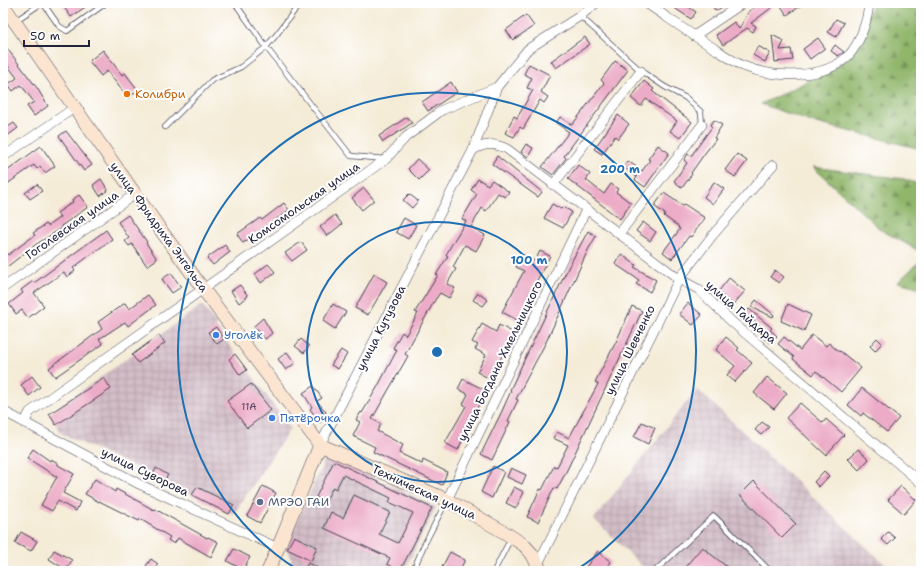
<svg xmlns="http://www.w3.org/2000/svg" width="924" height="574" viewBox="0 0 924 574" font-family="'Shantell Sans',sans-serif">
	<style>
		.industrial { fill: url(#industrial-grid) }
		.forest { fill: url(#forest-firs); stroke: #596c53 }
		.building { fill: #ecabc6 }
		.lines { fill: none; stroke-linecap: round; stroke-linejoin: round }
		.lane-casing { stroke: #424053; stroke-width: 6 }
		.street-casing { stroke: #424053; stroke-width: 10 }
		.secondary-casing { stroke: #424053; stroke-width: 14 }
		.lane { stroke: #fff; stroke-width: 4.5 }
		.street { stroke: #fff; stroke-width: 9 }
		.secondary { stroke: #fce5d0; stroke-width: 13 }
		.ring { fill: none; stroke: #1f6fb2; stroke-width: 2 }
		.food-dot { fill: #e8710a; stroke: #fff; stroke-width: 1.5 }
		.shop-dot { fill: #3f7fe0; stroke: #fff; stroke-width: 1.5 }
		.service-dot { fill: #5c6f8a; stroke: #fff; stroke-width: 1.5 }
		.labels { text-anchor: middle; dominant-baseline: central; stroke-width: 4; stroke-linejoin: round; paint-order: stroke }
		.number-label { font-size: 10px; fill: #54445e }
		.food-label { font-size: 12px; fill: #c56008; stroke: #fff; text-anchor: start }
		.street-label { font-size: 12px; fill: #22223b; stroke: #fff }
		.shop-label { font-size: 12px; fill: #366cbe; stroke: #fff; text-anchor: start }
		.service-label { font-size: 12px; fill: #4e5e75; stroke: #fff; text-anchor: start }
		.centre { fill: #1f6fb2; stroke: #fff; stroke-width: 2 }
		.ring-label { font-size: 12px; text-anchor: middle; font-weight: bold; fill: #1f6fb2; stroke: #fff; stroke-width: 4; stroke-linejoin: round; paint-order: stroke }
	</style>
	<defs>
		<pattern id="industrial-grid" width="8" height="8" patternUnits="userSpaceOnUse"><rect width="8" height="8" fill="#d2bdc6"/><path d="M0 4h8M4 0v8" fill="none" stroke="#b4a2ab"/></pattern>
		<pattern id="forest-firs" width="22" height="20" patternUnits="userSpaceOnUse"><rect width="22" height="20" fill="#90b66b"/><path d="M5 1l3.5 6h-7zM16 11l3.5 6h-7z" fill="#759459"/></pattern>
	</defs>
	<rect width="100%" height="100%" fill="#fff"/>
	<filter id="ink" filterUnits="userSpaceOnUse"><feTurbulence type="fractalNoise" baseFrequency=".025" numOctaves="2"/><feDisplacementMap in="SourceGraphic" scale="8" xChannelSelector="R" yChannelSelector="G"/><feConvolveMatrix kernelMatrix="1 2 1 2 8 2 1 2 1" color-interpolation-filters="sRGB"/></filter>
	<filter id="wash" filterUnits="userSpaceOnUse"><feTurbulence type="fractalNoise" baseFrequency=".012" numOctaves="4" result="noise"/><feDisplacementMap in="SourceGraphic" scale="16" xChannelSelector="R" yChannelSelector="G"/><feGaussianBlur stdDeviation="0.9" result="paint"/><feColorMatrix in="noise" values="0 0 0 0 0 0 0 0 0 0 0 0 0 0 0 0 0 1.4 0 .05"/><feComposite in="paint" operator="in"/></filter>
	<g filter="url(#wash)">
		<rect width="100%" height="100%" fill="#f5ecd8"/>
		<g class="industrial">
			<path d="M202 305 217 325 216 327 267 396 290 429 233 515 153 475 62 434 49 414Z"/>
			<path d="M697 389 892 571H647L594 519Z"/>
			<path d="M327 455 436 507 404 571H286L292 558 285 547Z"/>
		</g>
		<g class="forest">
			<path d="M874 3H921V149L808 121 761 104 800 85 844 61Z"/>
			<path d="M813 167 904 179 921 185V252L881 230Z"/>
			<path d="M921 260V288L898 282Z"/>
		</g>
		<g id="blocks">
			<g class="building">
				<path d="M61 3H91L71 17Z"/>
				<path d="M667 3H683L696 12 691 19Z"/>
				<path d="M710 3H728L716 11Z"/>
				<path d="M761 3H778L751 23 756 26 753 32 747 28 723 45 716 35 734 22 739 29 749 11Z"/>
				<path d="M779 3H805L787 15Z"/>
				<path d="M526 15 534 26 513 40 506 30Z"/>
				<path d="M836 19 844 23 836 37 828 32Z"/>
				<path d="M772 35 784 41 780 50 791 49 793 60 775 62Z"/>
				<path d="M585 37 590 44 556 68 551 61Z"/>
				<path d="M818 38 825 48 810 59 803 49Z"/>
				<path d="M3 43 37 88 48 106 34 116 27 106 34 102 21 85 13 91 8 84 17 78 3 59Z"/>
				<path d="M835 45 844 52 838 56 831 51Z"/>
				<path d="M758 46 770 53 765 62 753 55Z"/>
				<path d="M103 50 122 75 125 73 138 90 128 98 107 71 101 76 89 61Z"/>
				<path d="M615 61 628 70 564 156 566 158 553 175 542 167 569 132 556 123 560 117 572 125 604 83 601 80Z"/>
				<path d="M529 64 550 75 541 92 548 97 544 103 540 100 523 129 520 127 514 137 505 133 514 116 517 118 533 90 527 88 532 78 524 74Z"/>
				<path d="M644 81 654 89 652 91 692 122 680 138 670 131 677 121 646 99 641 106 631 98Z"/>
				<path d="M451 82 457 92 428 111 422 102Z"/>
				<path d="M618 115 629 124 618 139 615 136 602 154 594 149Z"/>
				<path d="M407 117 412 123 383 142 379 136Z"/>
				<path d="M714 120 722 125 714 138 716 139 705 153 691 173 692 174 682 188 674 181 687 163 684 160 688 154 691 156 712 127 710 125Z"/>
				<path d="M14 123 18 128 3 139V130Z"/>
				<path d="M66 131 92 165 84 171 59 136Z"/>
				<path d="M526 144 533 148 528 157 521 152Z"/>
				<path d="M658 145 669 153 645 187 635 180 637 177 623 167 628 161 642 171 650 160 648 159Z"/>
				<path d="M41 146 55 166 45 173 40 166 37 169 34 165 3 187V174Z"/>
				<path d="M737 154 747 161 735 177 725 170Z"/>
				<path d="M497 156 542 192 538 197 492 164Z"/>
				<path d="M417 159 429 170 419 180 408 169Z"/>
				<path d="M578 165 590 174 586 180 604 194 611 184 618 189 616 192 631 203 620 219 568 179Z"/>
				<path d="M101 179 108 190 100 196 93 185Z"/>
				<path d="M478 179 488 185 492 180 509 192 505 197 498 193 486 211 482 208 471 227 485 235 476 251 465 245 453 267 456 269 447 284 455 288 449 298 440 293 435 300 405 354 408 356 372 419 381 424 377 431 403 445 399 453 422 464 423 460 447 472 442 485 373 452 375 447 353 436 360 422 356 420 361 412 362 413 378 386 397 350 393 348 402 332 406 335 418 313 415 312 438 275H436L448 256 446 255 453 242 466 221 462 219 477 194 471 190Z"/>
				<path d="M714 182 724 189 713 204 704 197Z"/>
				<path d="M37 184 42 191 30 199 25 193Z"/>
				<path d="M364 188 374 200 362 210 352 198Z"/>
				<path d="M664 193 683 206 684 204 705 218 691 237 689 236 672 259 663 252 680 229 678 228 679 227 664 216 665 214 654 206Z"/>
				<path d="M409 194 418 201 412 208 403 200Z"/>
				<path d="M79 195 88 207 61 226 62 228 35 245 3 270V248L8 255 35 235 33 233 46 224 48 226 60 217 57 213 73 202 72 200Z"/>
				<path d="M284 203 289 210 243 243 237 234 260 218 262 220Z"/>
				<path d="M552 204 561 209 563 207 572 212 563 228 544 218Z"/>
				<path d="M128 215 147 242 146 243 157 259 147 266 132 244 129 246 125 241 129 238 118 222Z"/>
				<path d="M335 215 342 224 327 236 320 227Z"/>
				<path d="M404 218 416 225 408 239 396 232Z"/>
				<path d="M643 222 656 232 650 241 636 231Z"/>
				<path d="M106 230 112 239 73 268 75 271 67 277 64 272 34 293 44 306 28 318 22 310 16 314 9 304 23 293 21 290 33 281 34 283Z"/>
				<path d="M588 231 596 236 588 250 546 342 516 399 518 400 508 421 510 422 492 460 481 454 502 411 511 391 510 390 568 268Z"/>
				<path d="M301 242 307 250 292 261 285 253Z"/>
				<path d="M225 245 230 252 213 265 207 258Z"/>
				<path d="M540 251 550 256 529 295 531 296 519 321 502 312 524 271 516 267 523 255 535 261Z"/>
				<path d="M621 254 636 265 634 267 656 280 650 292 636 284 639 280 615 264Z"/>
				<path d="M268 264 275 272 261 283 255 274Z"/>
				<path d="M775 270 784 277 779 283 770 277Z"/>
				<path d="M171 273 181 287 172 293 162 279Z"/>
				<path d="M374 274 387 282 368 315 355 308Z"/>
				<path d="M729 278 745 291 733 305 718 292Z"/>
				<path d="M240 285 248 296 239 303 231 291Z"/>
				<path d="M478 293 488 300 483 306 473 300Z"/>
				<path d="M148 295 156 305 128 326 125 322 99 339 103 344 55 377 49 368 102 329 98 322 125 303 129 309Z"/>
				<path d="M756 300 774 315 773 317 751 307Z"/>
				<path d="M688 303 702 315 693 325 679 314Z"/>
				<path d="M333 304 346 312 335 329 323 321Z"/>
				<path d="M788 304 811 315 804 331 781 321Z"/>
				<path d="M632 306 642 311 566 472 557 489 554 488 538 522 527 517 540 489 542 490 554 466 557 467 568 445 553 438 557 432 569 438 598 384 595 382 616 342Z"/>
				<path d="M749 309 772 328 770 330 777 336 770 343 761 336 766 331 745 314Z"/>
				<path d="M263 318 272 333 265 339 254 326Z"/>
				<path d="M482 324 496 332 499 325 514 333 490 379 477 372 486 355 475 349 478 345 472 342Z"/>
				<path d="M216 327 224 339 217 344 208 332Z"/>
				<path d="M159 335 165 343 138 363 132 355Z"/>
				<path d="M812 335 826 346 829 343 839 352 840 351 861 368 841 392 816 371 813 375 793 359 794 357 778 344 784 337 800 350Z"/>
				<path d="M726 337 739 348 737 350 752 363 735 382 727 375 735 366 716 350Z"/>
				<path d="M877 338 882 343 875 351 870 346Z"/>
				<path d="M301 339 309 346 304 353 295 346Z"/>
				<path d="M341 350 347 354 338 369 331 365Z"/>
				<path d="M287 352 295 363 286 370 278 359Z"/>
				<path d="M235 354 247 370 240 375 229 359Z"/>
				<path d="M32 376 40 387 29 396 21 385Z"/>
				<path d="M767 377 787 393 774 409 754 393Z"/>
				<path d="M104 378 111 389 56 425 49 414Z"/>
				<path d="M463 379 485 390 481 397 482 398 458 450 445 443 466 406 463 404 468 394 458 389Z"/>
				<path d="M251 384 271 410 247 428 227 401Z"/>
				<path d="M313 386 322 398 317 401 326 412 320 423 310 409 312 407 303 393Z"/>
				<path d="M862 388 899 418 887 432 863 413 861 416 848 405Z"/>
				<path d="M800 403 823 423 826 419 844 435 826 455 786 418Z"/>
				<path d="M642 422 655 428 648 444 634 437Z"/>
				<path d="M762 422 769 427 761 435 755 430Z"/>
				<path d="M33 449 50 461 51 459 58 463V465L74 474 63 493 80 502 76 511 58 501 52 511 41 505 57 477 27 458Z"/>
				<path d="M858 449 869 459 859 470 848 459Z"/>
				<path d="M334 461 432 508 400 571H392L393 567 387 564 390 558 324 528 331 512 343 518 354 495 390 512 379 534 398 543 413 513 389 502 391 498 343 475 336 489 333 487 325 502 316 497Z"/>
				<path d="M493 466 504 472 492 498 481 492Z"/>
				<path d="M156 468 168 475 164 481 153 475Z"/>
				<path d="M511 468 526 475 522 484 507 477Z"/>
				<path d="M824 471 829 476 819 487 814 482Z"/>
				<path d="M95 479 115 492 116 489 154 510 155 509 207 538 208 537 218 542 211 557 178 538 174 544 168 540 170 537 140 519 139 521 99 501V502L85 494Z"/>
				<path d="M754 481 796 524 782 538 740 495Z"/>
				<path d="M263 486 276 493 260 523 247 516Z"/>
				<path d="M901 486 916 500 904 514 888 500Z"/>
				<path d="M197 487 234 505 229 514 192 495Z"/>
				<path d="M514 487 524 492 516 508 506 503Z"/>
				<path d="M21 532 37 541 31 551 15 543Z"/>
				<path d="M888 532 895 538 888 545 881 539Z"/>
				<path d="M294 536 317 547 311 561 287 549Z"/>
				<path d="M702 547 732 571H691L686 566Z"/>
				<path d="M234 549 250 557 243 570 227 561Z"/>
				<path d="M54 550 72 560 66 570 49 559Z"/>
				<path d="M598 551 611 562 604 571H583Z"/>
				<path d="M450 552 465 560 459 571H440Z"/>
				<path d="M151 559 158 564 153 571 146 566Z"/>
				<path d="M308 563 324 571H304Z"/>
			</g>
		</g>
	</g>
	<g filter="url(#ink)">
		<use href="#blocks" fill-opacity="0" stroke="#424053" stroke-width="1"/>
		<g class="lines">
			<defs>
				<g id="lane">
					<path d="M43 3 59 26 67 31 106 3"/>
					<path d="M235 3 266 47 351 156 385 159"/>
					<path d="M580 16 641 71 665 87 686 98 701 112 702 125"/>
					<path d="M15 21 42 3"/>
					<path d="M165 127 212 80 241 67 266 47 277 34 295 10 304 3"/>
					<path d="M413 571 424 545 447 500"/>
					<path d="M494 571 511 538"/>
					<path d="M655 571 714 516 770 571"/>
				</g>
				<g id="street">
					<path d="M646 3C670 19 693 36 717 50 726 56 734 62 743 66 773 78 824 80 848 56 860 44 868 19 869 3"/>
					<path d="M694 36 743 3"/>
					<path d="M473 150C486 143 494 143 507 149L679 279 698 289 732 322 921 483"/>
					<path d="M3 157 74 108"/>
					<path d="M553 185 641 71"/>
					<path d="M619 234 702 125"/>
					<path d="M3 288 135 194"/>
					<path d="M3 411 139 484 278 548"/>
					<path d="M24 423 30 412 386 159 406 137 442 110 497 87 528 49 580 16 596 3"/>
					<path d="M320 445 473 150 497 87"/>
					<path d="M447 500 586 210"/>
					<path d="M538 564 679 279 712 236 773 165"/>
				</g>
				<g id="secondary">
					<path d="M3 5 135 194 203 289 320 445 447 500 504 532 524 545 532 554 541 571"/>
					<path d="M268 571 278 548 320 445"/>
				</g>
			</defs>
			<use href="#lane" class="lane-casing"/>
			<use href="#street" class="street-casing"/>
			<use href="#secondary" class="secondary-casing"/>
			<use href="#lane" class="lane"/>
			<use href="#street" class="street"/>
			<use href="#secondary" class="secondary"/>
		</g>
	</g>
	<g class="ring">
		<circle cx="437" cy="352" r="130"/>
		<path d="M298 570A259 259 0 1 1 576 570"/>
	</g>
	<circle class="food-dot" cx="127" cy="94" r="4"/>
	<g class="shop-dot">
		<circle cx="216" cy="335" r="4"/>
		<circle cx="272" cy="418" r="4"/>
	</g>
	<circle class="service-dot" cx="260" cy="502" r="4"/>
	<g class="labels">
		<g class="number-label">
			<text x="249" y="406">11А</text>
		</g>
		<g class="food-label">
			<text x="135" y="94">Колибри</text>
		</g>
		<g class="street-label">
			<text transform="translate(304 203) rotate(-35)">Комсомольская улица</text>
			<text transform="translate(72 225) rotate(-35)">Гоголевская улица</text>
			<text transform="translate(159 227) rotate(54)">улица Фридриха Энгельса</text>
			<text transform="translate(741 312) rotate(41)">улица Гайдара</text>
			<text transform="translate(381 328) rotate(-63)">улица Кутузова</text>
			<text transform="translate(630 350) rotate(-64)">улица Шевченко</text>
			<text transform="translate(500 361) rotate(-64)">улица Богдана Хмельницкого</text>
			<text transform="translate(145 472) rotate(26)">улица Суворова</text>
			<text transform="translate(424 492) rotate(25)">Техническая улица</text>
		</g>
		<g class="shop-label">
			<text x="224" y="335">Уголёк</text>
			<text x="280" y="418">Пятёрочка</text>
		</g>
		<g class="service-label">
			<text x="268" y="502">МРЭО ГАИ</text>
		</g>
	</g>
	<circle cx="437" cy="352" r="6" class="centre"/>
	<g class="ring-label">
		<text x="620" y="173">200 m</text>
		<text x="529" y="264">100 m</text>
	</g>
	<rect width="924" height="574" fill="none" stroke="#fff" stroke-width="16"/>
	<path d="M24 40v6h65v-6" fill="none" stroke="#22223b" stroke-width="2"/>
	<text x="30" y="40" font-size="12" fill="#22223b" stroke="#ffffff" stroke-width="3" paint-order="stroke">50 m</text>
</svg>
